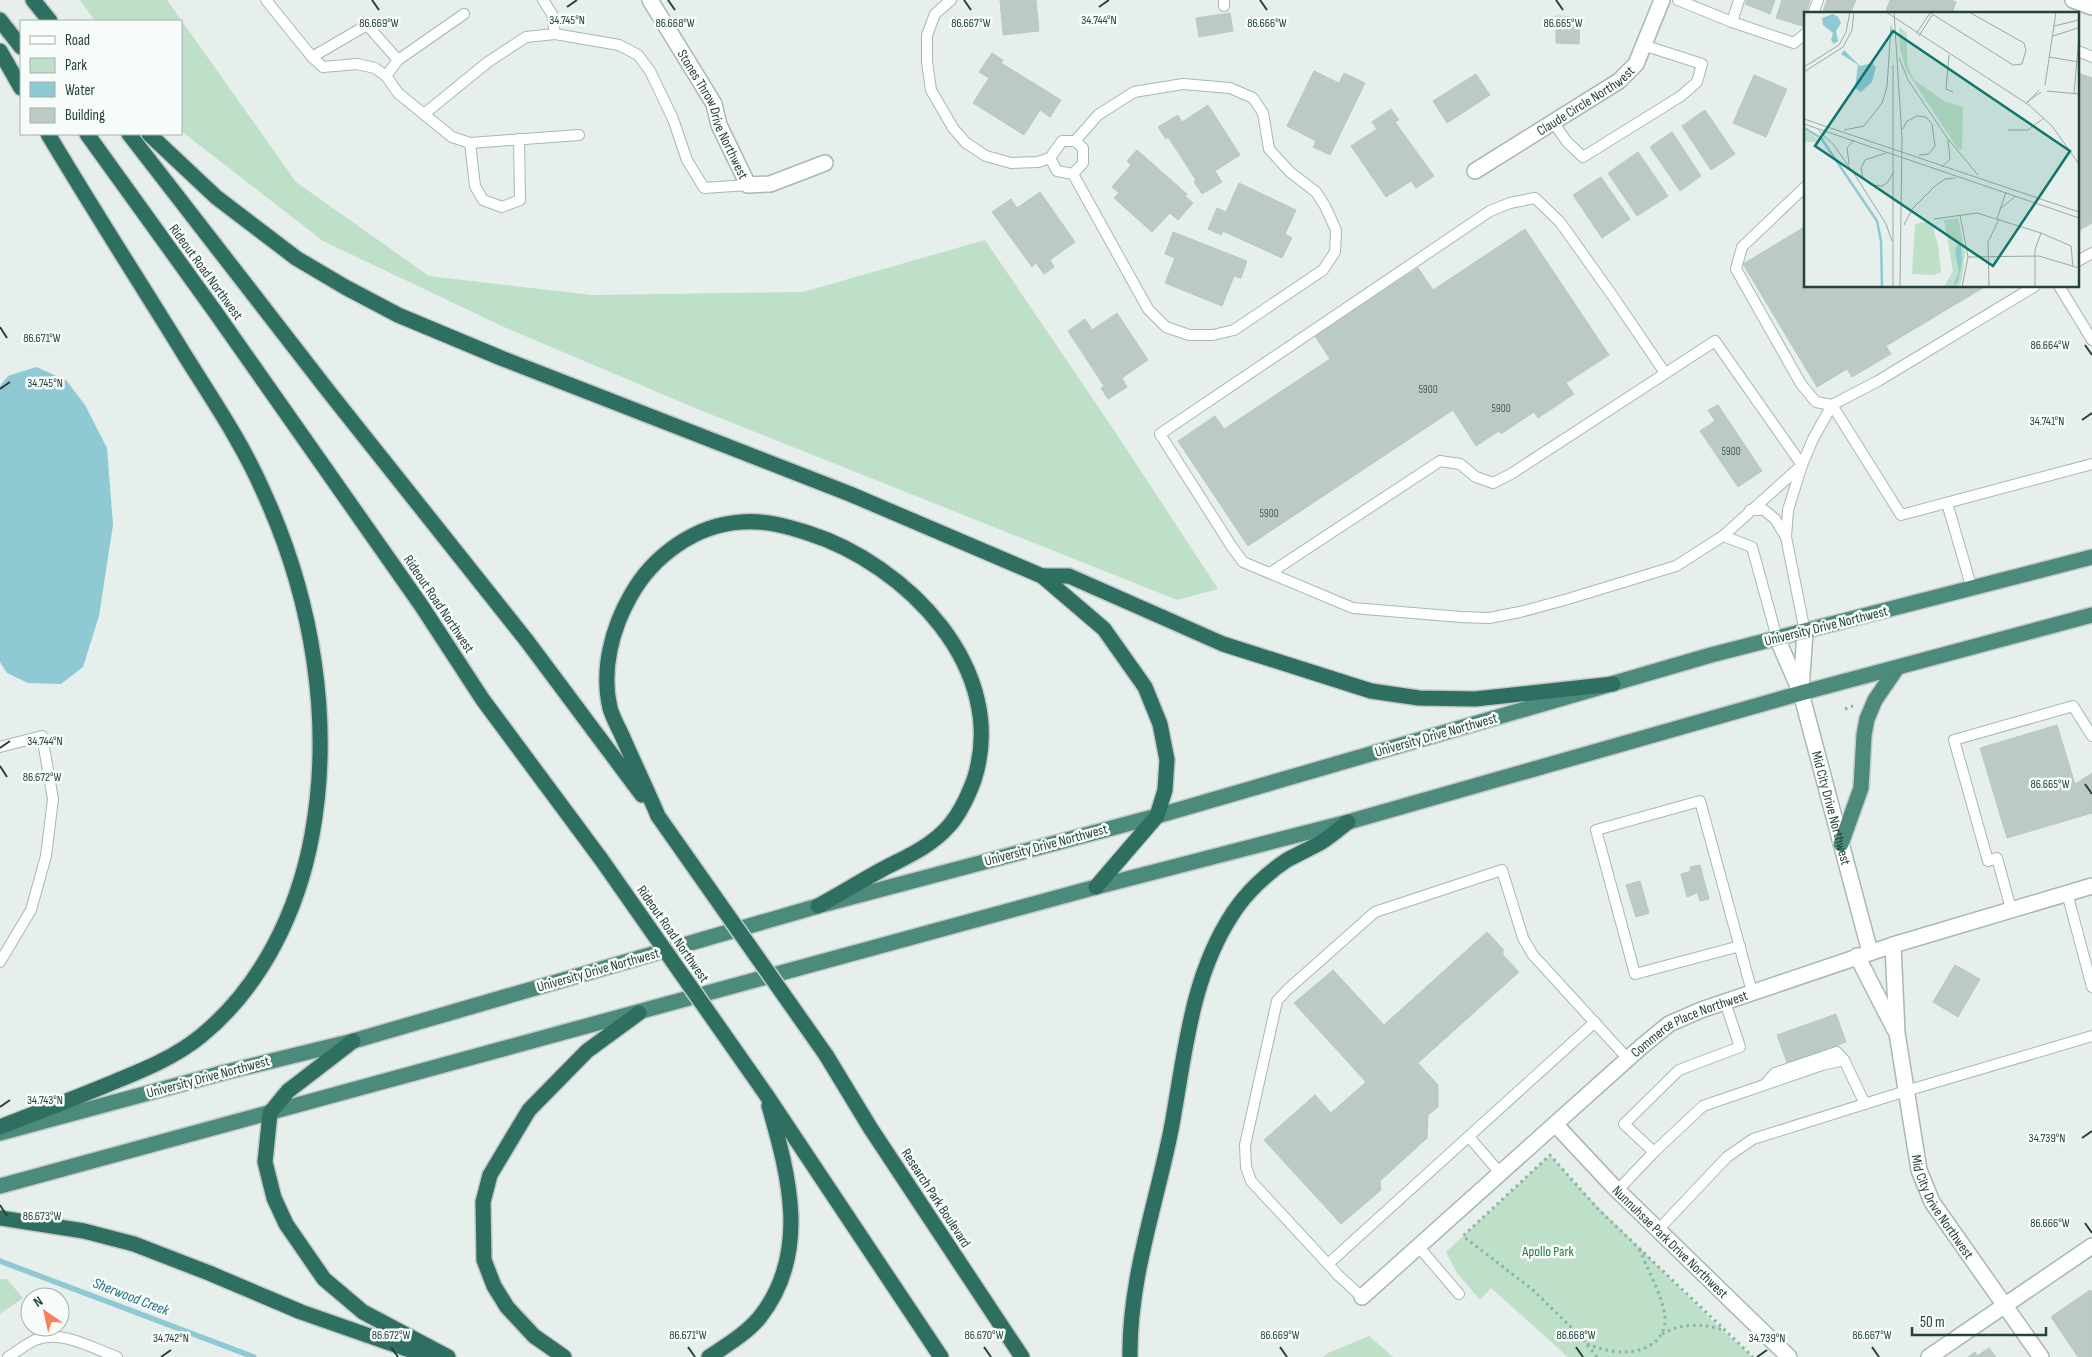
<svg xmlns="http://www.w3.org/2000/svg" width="2092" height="1357" viewBox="0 0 2092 1357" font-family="'Sofia Sans Condensed',sans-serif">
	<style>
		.green { fill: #bfe0c8 }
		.water { fill: #8ec9d4 }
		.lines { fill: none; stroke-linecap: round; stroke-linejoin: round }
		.stream { stroke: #8ec9d4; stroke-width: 5.5 }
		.building { fill: #bbcac4; stroke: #b8c9c2 }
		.service-casing { stroke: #a8b8b2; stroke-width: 12 }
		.minor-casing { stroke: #a8b8b2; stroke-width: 18 }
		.tertiary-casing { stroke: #a8b8b2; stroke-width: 18 }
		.trunk-casing { stroke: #c2cac8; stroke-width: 18 }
		.motorway-casing { stroke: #c2cac8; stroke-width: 18 }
		.path { stroke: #86b3a5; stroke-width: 3; stroke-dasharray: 2.5 4; stroke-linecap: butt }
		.service { stroke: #fff; stroke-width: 10 }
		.minor { stroke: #fff; stroke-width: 15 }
		.tertiary { stroke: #fff; stroke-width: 15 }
		.trunk { stroke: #4c8a7c; stroke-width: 15 }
		.motorway { stroke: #2f6f62; stroke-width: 15 }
		.motorway-bridge-casing { stroke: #c2cac8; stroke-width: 18; stroke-linecap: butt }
		.motorway-bridge { stroke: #2f6f62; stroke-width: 15 }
		.ticks { fill: none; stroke: #24423a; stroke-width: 2 }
		.labels { text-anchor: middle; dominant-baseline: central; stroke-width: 5; stroke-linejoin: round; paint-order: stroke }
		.number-label { font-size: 11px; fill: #4a645c }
		.street-label { font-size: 14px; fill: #24423a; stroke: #f7fbf9 }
		.park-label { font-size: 14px; fill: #2d7a4b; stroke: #f7fbf9 }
		.water-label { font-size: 15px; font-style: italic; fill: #1c6f80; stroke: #f7fbf9 }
		.inset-river { fill: none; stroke: #8ec9d4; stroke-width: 2.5 }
		.inset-road { fill: none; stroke: #98aaa4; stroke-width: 1 }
		.view { fill: #0f766e; fill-opacity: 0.15; stroke: #0f766e; stroke-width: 2.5 }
		.inset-edge { fill: none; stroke: #24423a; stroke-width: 2.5 }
		.ticks-label { font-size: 12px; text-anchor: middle; fill: #24423a; stroke: #f7fbf9; stroke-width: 5; stroke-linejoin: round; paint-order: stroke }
	</style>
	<rect width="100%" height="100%" fill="#e6efeb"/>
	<g class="green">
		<path d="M80 0H167L296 182 429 276 592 295 803 292 985 240 1116 433 1218 589 1177 600 695 408 504 327 323 241 181 131V21H95Z"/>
		<path d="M1550 1155 1581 1190 1723 1331 1753 1357H1568L1491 1288 1480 1300 1457 1273 1446 1252Z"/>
		<path d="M0 1279H7L23 1298 0 1314Z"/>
		<path d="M1369 1336 1393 1357H1323L1328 1353Z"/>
	</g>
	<path class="water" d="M36 367 66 380 85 405 107 448 113 525 99 616 83 667 61 684 28 683 7 673 0 662V386L8 376Z"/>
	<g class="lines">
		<path class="stream" d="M0 1261 254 1357"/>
	</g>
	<g class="building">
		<path d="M1000 0H1036L1039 31 1003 35Z"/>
		<path d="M1747 0H1775L1770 14 1745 4Z"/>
		<path d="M1782 0H1810L1802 26 1776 18Z"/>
		<path d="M1827 0H1856L1850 14H1822Z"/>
		<path d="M1890 0H1951L1956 2 1952 14H1885Z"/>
		<path d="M1230 13 1233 31 1199 37 1196 18Z"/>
		<path d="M1556 16 1580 17 1579 44 1556 43Z"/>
		<path d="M992 53 1003 60 1001 63 1061 100 1050 117 1040 110 1024 135 973 103 989 78 979 72Z"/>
		<path d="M1314 71 1339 83 1344 73 1365 83 1330 155 1313 147 1316 141 1287 126Z"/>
		<path d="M2078 73 2092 78V223L2078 231Z"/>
		<path d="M1476 74 1490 95 1447 123 1433 101Z"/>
		<path d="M1754 75 1787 89 1766 137 1733 123Z"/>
		<path d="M1208 105 1240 155 1215 171 1222 182 1202 194 1194 182 1196 180 1168 137 1166 139 1158 127 1178 115 1182 122Z"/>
		<path d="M1391 109 1399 120 1395 122 1434 176 1416 188 1411 181 1386 197 1351 146 1377 129 1372 122Z"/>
		<path d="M1705 110 1735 154 1711 170 1682 126Z"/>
		<path d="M1672 132 1701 176 1680 191 1650 147Z"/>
		<path d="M1137 150 1187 194 1185 196 1193 203 1178 220 1170 213 1152 232 1114 198 1119 193 1112 187 1131 165 1127 161Z"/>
		<path d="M1638 152 1668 196 1637 216 1608 173Z"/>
		<path d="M1601 177 1630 219 1602 238 1573 195Z"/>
		<path d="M1239 183 1296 210 1285 234 1292 238 1282 258 1223 231 1221 235 1208 229 1217 208 1226 212Z"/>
		<path d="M1040 192 1075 242 1050 260 1054 267 1044 274 1036 263 1032 267 992 212 1011 199 1017 208Z"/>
		<path d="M1806 226V286H1986L1886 346 1891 354 1852 377 1847 369 1817 387 1743 264Z"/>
		<path d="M1525 229 1609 355 1566 383 1574 394 1538 418 1534 412 1501 434 1499 431 1476 446 1453 410 1248 546 1178 441 1215 416 1224 429 1330 359 1315 336 1418 268 1433 290Z"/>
		<path d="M1173 232 1247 261 1241 278 1234 276 1222 306 1165 283 1175 258 1165 254Z"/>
		<path d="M1117 313 1148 360 1122 378 1127 387 1108 399 1101 388 1104 386 1068 331 1085 319 1092 330Z"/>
		<path d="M1718 405 1762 471 1738 487 1700 431 1715 421 1708 410Z"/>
		<path d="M2057 725 2075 784 2092 773V813L2007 838 1980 748Z"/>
		<path d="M1700 865 1709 899 1700 901 1690 867Z"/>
		<path d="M1691 871 1697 893 1687 897 1681 874Z"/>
		<path d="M1640 881 1649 913 1636 917 1626 885Z"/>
		<path d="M1487 932 1503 949V955L1519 972 1418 1063 1438 1085V1107L1428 1115 1427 1138 1380 1181 1381 1190 1341 1224 1264 1140 1315 1095 1331 1113 1366 1082 1294 1003 1333 970 1384 1025Z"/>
		<path d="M1955 965 1980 979 1958 1017 1933 1002Z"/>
		<path d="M1836 1014 1846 1042 1787 1063 1777 1035Z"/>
		<path d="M2090 1290 2092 1292V1357H2078L2051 1317Z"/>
		<path d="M1989 1348 1996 1357H1968L1975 1352 1977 1356Z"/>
	</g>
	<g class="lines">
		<defs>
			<g id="service">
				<path d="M266 0 312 57 323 67 357 64 375 68 386 76 398 93 452 137 470 143 579 135"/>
				<path d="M543 0 552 14 555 34"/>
				<path d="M951 0 935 14 927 35V62L931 90 953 128 966 143 986 156 1011 163 1038 162 1050 158 1062 141H1075L1083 148V163L1073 174 1057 171 1050 158"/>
				<path d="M1224 0V6"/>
				<path d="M1678 0 1732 22 1794 43 1806 33"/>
				<path d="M1813 14 1818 0"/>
				<path d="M1732 22 1739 0"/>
				<path d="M2078 51 2092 57"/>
				<path d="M312 57 367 25 398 60"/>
				<path d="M386 76 398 60 464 14"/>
				<path d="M424 114 488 62 526 37 555 34 619 45 638 55 650 71 673 119 687 160 704 188 748 185"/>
				<path d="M1553 122 1567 142 1583 157 1681 96 1697 82 1702 64 1643 45"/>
				<path d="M470 143 475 186 483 200 502 207 520 200 519 139"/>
				<path d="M1073 174 1148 309 1166 327 1189 335H1213L1234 330 1323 270 1335 252 1336 230 1325 206 1316 192 1290 172 1269 149 1263 113 1253 98 1230 88 1183 84 1134 92 1098 115 1075 141"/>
				<path d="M1806 186 1742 247 1736 269 1801 384 1816 402 1832 405 1901 515 2092 464"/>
				<path d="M2078 261 2092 253"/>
				<path d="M2059 286 2092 340"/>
				<path d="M1665 373 1612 295 1560 222 1535 198 1510 203 1490 211 1160 434 1232 547 1243 562 1353 608 1461 617 1489 618 1520 612 1568 599 1676 566 1723 536 1752 547 1777 638"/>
				<path d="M1947 503 1972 589"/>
				<path d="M1750 510H1764L1775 519 1786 537"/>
				<path d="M1723 536 1802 465 1813 439 1832 405 1878 381 2035 286"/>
				<path d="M1270 573 1440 461 1460 464 1476 477 1493 483 1511 474 1715 341 1802 465 1788 510 1786 537 1805 632"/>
				<path d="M0 747 42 736 53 799 46 856 31 910 0 962"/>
				<path d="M2067 893 2092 987"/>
				<path d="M2011 909 1997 858 1988 861 1954 740 2073 706 2092 736"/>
				<path d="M1740 946 1635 974 1596 830 1700 801 1752 992"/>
				<path d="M1766 1083 1775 1073 1837 1052 1844 1060"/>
				<path d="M1470 1138 1500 1173"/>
				<path d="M1654 1152 1703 1106 1822 1065 1844 1060 1865 1104"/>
				<path d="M1618 1190 1654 1152 1624 1124 1679 1070 1740 1047 1725 1002"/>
				<path d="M1658 1230 1727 1157 1753 1139 1906 1091 2092 1036"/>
				<path d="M1418 1246 1459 1294"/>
				<path d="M1328 1264 1595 1022"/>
				<path d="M1362 1297 1339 1276 1251 1181 1246 1167 1245 1145 1277 1001 1287 990 1375 912 1502 870 1523 938 1533 955 1628 1059"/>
				<path d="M8 1357C18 1351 28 1342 38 1339 63 1330 94 1349 117 1357"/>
			</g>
			<g id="minor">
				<path id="s1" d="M650 0 714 104 719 125 748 185 770 184 825 163"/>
				<path id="s2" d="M1475 171 1619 81 1636 64 1662 0"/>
				<path id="s3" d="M1777 638 1801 693 1870 952"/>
				<path d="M1801 689 1805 632"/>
				<path id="s4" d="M1893 945 1897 1033 1919 1170 1932 1202 2041 1357"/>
				<path d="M1857 956 1895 1030"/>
				<path id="s5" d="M1555 1124 1613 1186 1789 1357"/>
				<path id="s6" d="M1362 1297 1641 1047 1669 1024 1701 1010 1893 945 2092 886"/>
				<path d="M1929 1357 2092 1246"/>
			</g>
			<path id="tertiary" d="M2073 0 2092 7"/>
			<g id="trunk">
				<path d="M1841 844 1861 788 1864 735 1867 719 1875 700 1897 668"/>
				<path d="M0 1133 226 1072 353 1041 818 906 1157 816 1711 655 2092 557"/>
				<path d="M0 1186 1096 887 1348 822 1801 693 2092 615"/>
			</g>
			<g id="motorway">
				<path d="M33 0 50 21"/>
				<path d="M0 20 21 47"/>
				<path d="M0 51 21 88"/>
				<path d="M87 134 216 313 421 605 483 700 601 859"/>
				<path d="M129 134 329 392 527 641 642 795"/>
				<path d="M149 134 216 197 296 258 345 287 398 315 501 358 850 494 1042 576 1104 629 1145 687 1160 724 1167 760 1165 790 1157 816 1096 887"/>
				<path d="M1042 576H1069L1223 644 1371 691 1419 698 1475 699 1613 684"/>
				<path d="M658 816C647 790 635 765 624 740 620 730 613 719 610 708 601 670 612 628 631 595 653 556 695 525 741 522 765 520 786 526 808 533 906 564 1010 669 974 780 968 796 960 814 948 827 930 847 906 857 883 869 861 881 840 894 818 906"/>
				<path d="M353 1041 288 1091 270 1113 265 1162 274 1198 286 1224 324 1279 363 1312 448 1357"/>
				<path d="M826 1055 871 1129 1022 1357"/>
				<path d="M765 1093 941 1357"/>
				<path d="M0 1127C36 1113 73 1099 109 1084 141 1071 174 1058 201 1036 262 986 298 911 312 835 333 720 312 598 264 493 243 444 212 399 184 354 139 281 92 208 48 134"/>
				<path d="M0 1218 84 1231 134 1244 209 1273 301 1312 430 1357"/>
				<path d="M564 1357 534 1336 507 1307 494 1286 484 1260 483 1202 490 1175 529 1110 587 1051 639 1013"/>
				<path d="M709 1357C727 1345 747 1333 760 1317 810 1253 789 1176 769 1106"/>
				<path d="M1130 1357C1129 1279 1156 1205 1171 1130 1185 1056 1190 978 1233 913 1246 893 1267 873 1287 860 1298 854 1309 849 1320 843 1330 837 1339 829 1348 822"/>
			</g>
		</defs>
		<use href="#service" class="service-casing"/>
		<use href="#minor" class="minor-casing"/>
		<use href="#tertiary" class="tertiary-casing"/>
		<use href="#trunk" class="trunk-casing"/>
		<use href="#motorway" class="motorway-casing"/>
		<g class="path">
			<path d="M1845 709 1853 706"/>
			<path d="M1662 1334C1682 1323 1701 1323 1723 1330"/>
			<path d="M1587 1344C1610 1353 1635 1357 1655 1342 1662 1335 1666 1327 1665 1317 1662 1294 1647 1269 1639 1248"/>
			<path d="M1597 1357 1580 1336 1533 1290 1463 1236 1550 1155 1598 1209 1753 1357"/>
		</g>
		<use href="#service" class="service"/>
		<use href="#minor" class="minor"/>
		<use href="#tertiary" class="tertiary"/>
		<use href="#trunk" class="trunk"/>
		<use href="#motorway" class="motorway"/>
		<defs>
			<g id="motorway-bridge">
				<path d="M658 816 826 1055"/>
				<path d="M601 859 765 1093"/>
			</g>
		</defs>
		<use href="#motorway-bridge" class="motorway-bridge-casing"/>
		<use href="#motorway-bridge" class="motorway-bridge"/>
	</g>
	<path class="ticks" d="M372 0 379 10M668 0 675 10M964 0 971 10M1260 0 1267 10M1556 0 1563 10M567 7 577 0M1099 7 1109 0M0 327 7 338M2085 345 2092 355M0 389 10 382M2082 420 2092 413M0 748 10 741M0 766 7 777M2085 784 2092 794M0 1107 10 1100M2082 1138 2092 1131M0 1205 7 1216M2085 1223 2092 1233M391 1347 398 1357M688 1347 695 1357M984 1347 991 1357M1280 1347 1287 1357M1576 1347 1583 1357M1872 1347 1879 1357M161 1357 171 1350M1757 1357 1767 1350"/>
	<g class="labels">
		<g class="number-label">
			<text x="1428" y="389">5900</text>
			<text x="1501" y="408">5900</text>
			<text x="1731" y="451">5900</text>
			<text x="1269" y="513">5900</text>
		</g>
		<g class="street-label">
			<text stroke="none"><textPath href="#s2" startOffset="131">Claude Circle Northwest</textPath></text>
			<text stroke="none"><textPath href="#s1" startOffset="131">Stones Throw Drive Northwest</textPath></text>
			<text transform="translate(206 272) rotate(54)">Rideout Road Northwest</text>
			<text transform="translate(439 604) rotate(56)">Rideout Road Northwest</text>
			<text transform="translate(1826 626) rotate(-14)">University Drive Northwest</text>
			<text transform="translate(1436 735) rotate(-16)">University Drive Northwest</text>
			<text stroke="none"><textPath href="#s3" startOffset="179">Mid City Drive Northwest</textPath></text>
			<text transform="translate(1046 845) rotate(-15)">University Drive Northwest</text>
			<text transform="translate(673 934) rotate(55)">Rideout Road Northwest</text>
			<text transform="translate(598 970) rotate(-16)">University Drive Northwest</text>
			<text stroke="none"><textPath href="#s6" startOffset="429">Commerce Place Northwest</textPath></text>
			<text transform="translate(208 1077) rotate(-15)">University Drive Northwest</text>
			<text transform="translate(936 1198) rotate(57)">Research Park Boulevard</text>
			<text stroke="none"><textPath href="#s4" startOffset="270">Mid City Drive Northwest</textPath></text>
			<text stroke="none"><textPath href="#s5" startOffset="165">Nunnuhsae Park Drive Northwest</textPath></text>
		</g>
		<g class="park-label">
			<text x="1548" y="1251">Apollo Park</text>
		</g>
		<g class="water-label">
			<text transform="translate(131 1297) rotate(21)">Sherwood Creek</text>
		</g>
	</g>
	<g transform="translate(1804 12)">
		<rect width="275" height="275" fill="#e6efeb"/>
		<path d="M95 15 103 21V51L109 67 140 89 159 95 158 138 154 137 102 58 96 38ZM0 118 16 128V130H0ZM154 206 161 240 158 267 154 275H140L149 259 140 208ZM119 210 128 211 134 233 137 260 130 263 108 262 111 212Z" fill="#bfe0c8"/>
		<path d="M29 2 34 5 37 11 32 19 34 29 30 32 27 28 29 21 19 13 18 6ZM40 38 56 54 68 51 72 55 68 70 57 80 51 76 54 53 37 42ZM154 232 157 234 158 250 154 269 149 275 155 260 151 238Z" fill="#8ec9d4"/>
		<path class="inset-river" d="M0 116 17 126 73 209 77 229 78 275"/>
		<path class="inset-road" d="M82 0 225 93 248 114 275 152M90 0 98 126 96 275M125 0 209 53 218 52 222 38 220 31 165 0M250 14 275 8M112 22 126 1M115 24 128 3M249 24 274 16M145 43 142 77 149 80M245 45 275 50M95 46 104 68 144 127 174 163M0 55 35 33 42 20 46 0M0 60 39 35 48 18 50 0M241 73 252 0M243 79 275 82M270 82 275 25M223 90 237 80M222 92 235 78M0 107 275 200M0 112 275 206M99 117 103 109 113 104 122 105 128 112 131 134 125 142 115 143M40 118 60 114 78 91 83 75 87 14M204 118H224L240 106M15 119 29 132 51 163 82 212 88 229M82 141 61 148 57 156 59 166 67 173 78 174 84 170 90 159M45 152 43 136 50 128M138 155 146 147 144 128M197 196 212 184M156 203 164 245 158 275M130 207 173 201 237 221 267 234 269 255M193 207 202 180M100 213 108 197 131 174 141 167 152 166M164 245 235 244 275 256M89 275V53M185 275 184 230 195 207M231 275V238L237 221"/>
		<path class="view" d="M89 19 266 139 189 254 11 134Z"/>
		<rect width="275" height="275" class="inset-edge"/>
	</g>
	<g class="ticks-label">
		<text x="567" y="24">34.745°N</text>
		<text x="1099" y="24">34.744°N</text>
		<text x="379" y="27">86.669°W</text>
		<text x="675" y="27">86.668°W</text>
		<text x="971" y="27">86.667°W</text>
		<text x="1267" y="27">86.666°W</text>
		<text x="1563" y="27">86.665°W</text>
		<text x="42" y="342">86.671°W</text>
		<text x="2050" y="349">86.664°W</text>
		<text x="45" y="387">34.745°N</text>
		<text x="2047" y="425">34.741°N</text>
		<text x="45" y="745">34.744°N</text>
		<text x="42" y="781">86.672°W</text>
		<text x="2050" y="788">86.665°W</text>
		<text x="45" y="1104">34.743°N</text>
		<text x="2047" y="1142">34.739°N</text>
		<text x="42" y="1220">86.673°W</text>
		<text x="2050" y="1227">86.666°W</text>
		<text x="391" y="1339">86.672°W</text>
		<text x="688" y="1339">86.671°W</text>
		<text x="984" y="1339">86.670°W</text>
		<text x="1280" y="1339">86.669°W</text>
		<text x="1576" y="1339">86.668°W</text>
		<text x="1872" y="1339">86.667°W</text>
		<text x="171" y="1342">34.742°N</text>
		<text x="1767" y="1342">34.739°N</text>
	</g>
	<rect x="20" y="20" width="162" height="115" fill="#f7fbf9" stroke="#a3b1ad"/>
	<rect x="30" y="36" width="25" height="8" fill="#ffffff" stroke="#a3b1ad"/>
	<text x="65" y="45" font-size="15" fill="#24423a">Road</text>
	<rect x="30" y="58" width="25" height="15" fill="#bfe0c8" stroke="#a3b1ad"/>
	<text x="65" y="70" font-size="15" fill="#24423a">Park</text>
	<rect x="30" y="82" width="25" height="15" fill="#8ec9d4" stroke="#a3b1ad"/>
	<text x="65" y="95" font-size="15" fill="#24423a">Water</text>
	<rect x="30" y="108" width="25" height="15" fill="#bbcac4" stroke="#a3b1ad"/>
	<text x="65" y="120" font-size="15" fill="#24423a">Building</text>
	<g transform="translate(45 1312) rotate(326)"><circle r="24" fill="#f7fbf9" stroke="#a3b1ad"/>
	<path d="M0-4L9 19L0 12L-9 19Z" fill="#f4845f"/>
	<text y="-8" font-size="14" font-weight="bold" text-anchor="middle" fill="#24423a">N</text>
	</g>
	<path d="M1912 1327v8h134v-8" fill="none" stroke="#24423a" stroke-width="2.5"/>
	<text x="1920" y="1327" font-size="15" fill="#24423a" stroke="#f7fbf9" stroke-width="4" paint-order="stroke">50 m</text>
</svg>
